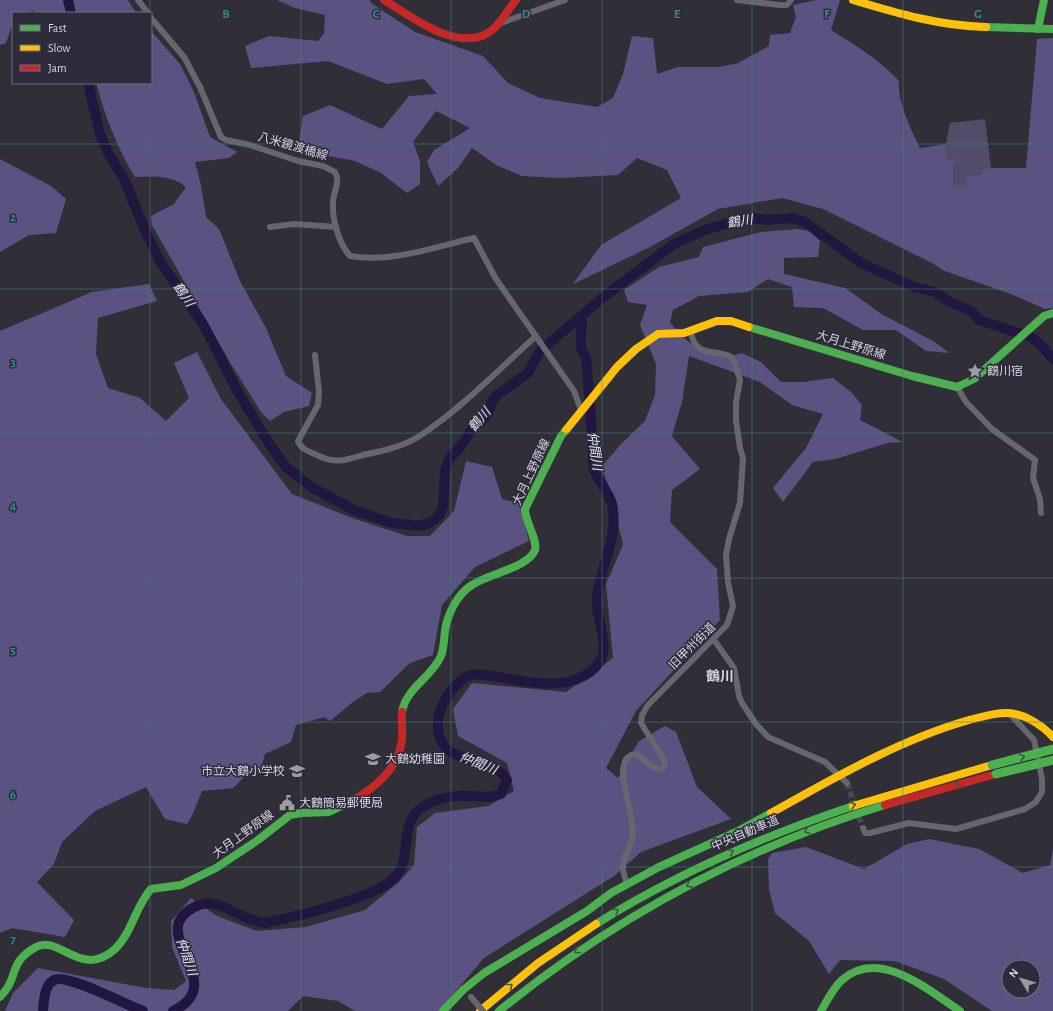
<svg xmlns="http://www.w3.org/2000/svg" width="1053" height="1011" viewBox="0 0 1053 1011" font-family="'Alegreya Sans','Noto Sans JP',sans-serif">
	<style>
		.green { fill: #514d69 }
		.forest { fill: #5a5280; fill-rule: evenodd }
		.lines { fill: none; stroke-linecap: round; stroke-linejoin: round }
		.river { stroke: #211640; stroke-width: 10 }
		.street-tunnel { stroke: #494851; stroke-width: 6; stroke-dasharray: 6 3; stroke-linecap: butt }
		.street { stroke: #67666e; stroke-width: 6 }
		.fast { stroke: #4caf50; stroke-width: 8 }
		.slow { stroke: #ffc107; stroke-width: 8 }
		.jam { stroke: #c62828; stroke-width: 8 }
		.street-bridge { stroke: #67666e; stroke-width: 6 }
		.fast-bridge { stroke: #4caf50; stroke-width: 9 }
		.oneway { stroke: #385943 }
		.grid { fill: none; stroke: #378985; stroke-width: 1; stroke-opacity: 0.55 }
		.labels { text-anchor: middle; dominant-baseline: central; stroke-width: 3; stroke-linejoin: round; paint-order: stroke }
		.street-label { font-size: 12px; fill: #d6d5e0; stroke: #2d2b3c }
		.poi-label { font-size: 12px; fill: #d6d5e0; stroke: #2d2b3c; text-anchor: start }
		.water-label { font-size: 13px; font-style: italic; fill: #e4e2f3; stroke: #2d2b3c }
		.quarter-label { font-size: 14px; font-weight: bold; fill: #d6d5e0; stroke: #2d2b3c }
		.grid-label { font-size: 13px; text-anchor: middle; font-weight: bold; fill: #378985; stroke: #2d2b3c; stroke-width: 3; stroke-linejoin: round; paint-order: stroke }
	</style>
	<rect width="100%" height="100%" fill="#302f38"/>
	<path class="green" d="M985 119 991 168 983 170 982 175 967 186H953L954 159 946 158V144L950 123Z"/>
	<g class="forest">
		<path d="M0 0H128L136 13H36L33 10 28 13H13V22L6 43 0 45Z"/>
		<path d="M277 0H370L371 3 415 32 483 56 508 83 540 98 597 107 613 98 623 74 632 36 653 38 657 74 678 67H719L738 63 769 46 770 35 790 33 796 17 793 5 816 0H840L831 30C855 45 880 60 899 81 897 101 911 130 920 148L946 144V158L954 159 953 185 966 186 967 176 982 175V170L991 168H1026L1037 39 1053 38V308L1045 309 1011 294 942 270 934 264 823 209 782 198 718 209 648 248 573 284 601 245 681 198 667 170 637 158 618 175 560 178 522 176 496 165 472 148 458 168 438 186 427 162 434 150 470 128 436 111 413 142 420 161V184L407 193 381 173 355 161 298 150 303 116 330 105 382 129 409 96 437 94 424 79 387 84 328 61 251 68 245 46 269 36 318 41 324 33 325 15 295 8Z"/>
		<path d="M151 31 180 64 194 92 210 137 237 152 229 158 195 162 201 185 206 217 219 229 240 281 266 328 286 376 312 393 309 406 284 412 270 421 261 412 231 364 152 225 151 216 174 204 186 187C172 175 153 176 135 177 117 148 105 116 96 83H151Z"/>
		<path d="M0 159 51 186 66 199 56 233 29 235 0 252Z"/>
		<path d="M797 229 809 231 820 241 818 257 784 258V274L845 288 883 315 935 342 949 353 926 351 896 330H863L823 308 794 307 792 287 768 279 748 292 699 296 673 310 670 323 683 337 695 347 727 357 742 353 761 362 781 382H803L833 378 851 392 862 405 860 420 903 442 888 443 835 459 813 462 783 502 773 488 806 448 823 414 792 405 760 382 689 356 682 402 672 436 700 469 672 490 670 522 717 569 720 620 636 711 606 768 618 778 639 741 665 726 676 732 697 787 731 819 641 852 614 876 484 958 439 1011H355L338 1001 303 996 288 1011H5L13 993 38 968 146 988 174 990 186 981 172 947 171 921 191 898 217 916 257 931 306 927 365 910 399 882 414 865 417 827 435 813 488 806 514 791 507 763 458 736 453 709 472 683 566 692 613 658 606 584 623 545 610 489 601 467 622 443 645 421 655 395 656 364 640 325 647 305 628 302 624 290 659 267 699 257 703 247 761 232Z"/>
		<path d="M149 284 157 301 98 318 96 354 108 388 140 398 166 421 189 398 174 363 197 352 221 399 292 494 352 518 407 536H430L454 511 466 461 492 467 502 499 519 503 529 541 475 567 442 605 433 655 410 663 380 692 367 693 353 702 330 721 324 717 296 725 291 742 265 754 260 772 244 777 233 788 202 791 192 816 187 824 165 819 146 787 95 811 62 842 54 864 37 882 74 920 65 937 12 928 0 933V331L92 292Z"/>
		<path d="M929 839 979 849 1023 873 1050 865 1053 849V1011H992L944 979 895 961 840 960 829 974 809 941 775 913 769 890 768 859 772 853 806 847 864 869 907 844ZM1009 967H1033V991H1009Z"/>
	</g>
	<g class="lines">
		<g class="river">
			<path d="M68 0 71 13"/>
			<path d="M88 83 100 134 108 153 124 179 146 233 161 263 203 324 238 392 270 445 286 467 313 488 356 511 392 523 421 526 431 522 439 516 443 506 445 470 449 459 462 445 472 428 484 419 489 412 491 403 497 395 528 373 540 351 601 299 674 244 705 230 728 223 753 218 767 220 792 218 805 222 861 263 914 287 935 292 948 301 971 311 979 320 1031 337 1042 346 1053 359"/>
			<path d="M43 1011C44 1001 44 985 54 980 67 973 126 1005 143 1011"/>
			<path d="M173 1011C234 982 138 930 199 905 220 897 241 921 265 923 297 916 366 900 391 881 395 877 400 871 402 866 409 845 402 819 424 806 437 798 454 795 468 796 480 796 489 799 501 794L507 780C497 763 476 764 459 756 429 744 435 712 451 691 459 681 465 675 478 674 512 678 561 694 590 672 618 652 594 625 597 596 601 565 619 537 612 504 609 492 598 482 594 469 592 458 593 444 592 433 590 408 588 382 586 357 576 346 583 331 582 317"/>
		</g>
		<path class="street-tunnel" d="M847 783 863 828"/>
		<g class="street">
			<path d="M138 0 148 13"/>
			<path d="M737 0 780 5H787L791 0"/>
			<path d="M151 18 184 57 200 87 221 137 226 140 250 145 298 161 323 166 335 172C341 183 333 191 333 203 332 219 339 244 350 256 391 263 434 247 474 238L496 279 574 391 581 410"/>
			<path d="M498 24 565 0"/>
			<path d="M270 227 294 224 336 227"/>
			<path d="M315 355 319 392 318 405 298 441C301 450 311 452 319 456 336 464 346 460 363 455 381 451 402 447 418 437 461 409 498 370 536 336"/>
			<path d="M957 387 966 402 992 429 1035 460 1033 478 1040 499 1041 513"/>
			<path d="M714 640 734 668 739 696 742 703 756 724 768 737 825 762 847 783"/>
			<path d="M863 828 865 833H870L909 823 956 829 1025 809 1036 802 1042 792V779L1034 740 1009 713"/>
			<path d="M627 884C616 853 630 859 633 833 632 824 631 815 629 806 626 792 614 756 636 754L653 767 661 770 665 766 664 760 641 723 642 715 648 705 727 625 733 606 728 582 726 555 729 539 740 503 743 458 740 448 736 420V403L740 380 734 361 730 356C712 349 694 357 691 331"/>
		</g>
		<g class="fast">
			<path d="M986 27 1053 29"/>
			<path d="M1038 29 1044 0"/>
			<path d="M749 327 912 376 957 387 974 379 1044 316 1053 313"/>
			<path d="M402 712C406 688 432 677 441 656 444 648 444 639 445 631 447 615 457 594 472 585 487 574 528 568 535 550 538 540 525 522 525 509L561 436 566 430"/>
			<path d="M596 924C676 874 763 836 853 806"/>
			<path d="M463 990 484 973 587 911 611 893 659 867 736 832 771 813"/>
			<path d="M0 997C20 977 7 963 36 947 59 934 81 980 115 949 132 933 135 907 151 889L181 885 216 868 258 840 290 815 301 813 329 812 352 801"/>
			<path d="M443 1011 463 990"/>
			<path d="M499 1011C614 918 743 848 885 805"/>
			<path d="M821 1011C827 1001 833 988 842 980 879 947 928 990 960 1011"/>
		</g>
		<g class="slow">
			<path d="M853 0C896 13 940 26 986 27"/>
			<path d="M566 430 617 367 636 349 658 334 684 333 717 321H731L749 327"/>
			<path d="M853 806 992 765"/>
			<path d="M771 813C834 778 899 740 969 720 982 717 995 712 1008 713 1025 714 1042 725 1053 737"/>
			<path d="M480 1011 538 963 596 924"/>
		</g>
		<g class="jam">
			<path d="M384 0C411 16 456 52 488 33 500 26 507 10 516 0"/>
			<path d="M352 801C376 787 398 769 402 740 403 731 401 722 402 712"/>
			<path d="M885 805 996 774"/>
		</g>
		<path class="street-bridge" d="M471 997 483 1011"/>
		<g class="fast-bridge">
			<path d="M992 765 1053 749"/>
			<path d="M996 774 1053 760"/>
		</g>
	</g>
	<defs><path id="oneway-chevron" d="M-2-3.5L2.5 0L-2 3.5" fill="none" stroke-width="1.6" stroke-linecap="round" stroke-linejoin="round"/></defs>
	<g class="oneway">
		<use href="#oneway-chevron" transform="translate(1022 757) rotate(-15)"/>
		<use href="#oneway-chevron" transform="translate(958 783) rotate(165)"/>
		<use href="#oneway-chevron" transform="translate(853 805) rotate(-16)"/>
		<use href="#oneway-chevron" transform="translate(807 831) rotate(159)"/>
		<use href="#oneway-chevron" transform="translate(731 852) rotate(-23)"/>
		<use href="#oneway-chevron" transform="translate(689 885) rotate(152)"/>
		<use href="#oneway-chevron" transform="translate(616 911) rotate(-31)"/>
		<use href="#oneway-chevron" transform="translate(577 951) rotate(145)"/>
		<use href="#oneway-chevron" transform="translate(510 986) rotate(-39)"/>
	</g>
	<path class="grid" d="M150 0V13M301 0V1011M451 0V1011M602 0V1011M752 0V1011M903 0V1011M150 83V1011M0 144H1053M0 289H1053M0 433H1053M0 578H1053M0 722H1053M0 867H1053"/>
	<defs>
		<symbol id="sight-bare" viewBox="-9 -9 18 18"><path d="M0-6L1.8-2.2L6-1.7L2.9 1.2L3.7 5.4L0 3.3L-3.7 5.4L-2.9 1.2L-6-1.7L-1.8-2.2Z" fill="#9c9ba5" stroke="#2d2b3c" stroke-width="2.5" paint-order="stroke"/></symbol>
		<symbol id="school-bare" viewBox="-9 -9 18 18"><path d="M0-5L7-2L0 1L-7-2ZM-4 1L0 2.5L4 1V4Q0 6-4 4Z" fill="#9c9ba5" stroke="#2d2b3c" stroke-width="2.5" paint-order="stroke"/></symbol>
		<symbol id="civic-bare" viewBox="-9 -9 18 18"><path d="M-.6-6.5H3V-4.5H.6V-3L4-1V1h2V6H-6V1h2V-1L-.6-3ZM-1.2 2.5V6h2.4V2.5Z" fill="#9c9ba5" stroke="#2d2b3c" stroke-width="2.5" paint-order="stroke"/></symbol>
	</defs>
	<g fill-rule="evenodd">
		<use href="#sight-bare" x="964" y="360" width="22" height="22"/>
		<use href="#school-bare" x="362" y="748" width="22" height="22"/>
		<use href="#school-bare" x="286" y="760" width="22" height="22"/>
		<use href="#civic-bare" x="276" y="792" width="22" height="22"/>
	</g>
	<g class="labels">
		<g class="street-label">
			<text transform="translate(293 146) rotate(16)">八米鏡渡橋線</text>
			<text transform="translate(851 345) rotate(17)">大月上野原線</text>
			<text transform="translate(531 472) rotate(-65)">大月上野原線</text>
			<text transform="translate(692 646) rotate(-45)">旧甲州街道</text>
			<text transform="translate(745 833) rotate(-23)">中央自動車道</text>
			<text transform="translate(243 834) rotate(-36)">大月上野原線</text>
		</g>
		<g class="poi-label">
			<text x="987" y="371">鶴川宿</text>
			<text x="385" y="759">大鶴幼稚園</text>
			<text x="285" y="771" text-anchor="end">市立大鶴小学校</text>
			<text x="299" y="803">大鶴簡易郵便局</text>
		</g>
		<g class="water-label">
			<text transform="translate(740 222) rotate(-9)">鶴川</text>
			<text transform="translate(183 295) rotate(55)">鶴川</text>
			<text transform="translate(480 420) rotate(-50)">鶴川</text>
			<text transform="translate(594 451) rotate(82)">仲間川</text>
			<text transform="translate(478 764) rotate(22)">仲間川</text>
			<text transform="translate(186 957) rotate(71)">仲間川</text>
		</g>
		<g class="quarter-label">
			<text x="720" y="677">鶴川</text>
		</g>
	</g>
	<g class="grid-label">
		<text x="226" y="18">B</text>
		<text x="376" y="18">C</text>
		<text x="526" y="18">D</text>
		<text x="677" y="18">E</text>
		<text x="827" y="18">F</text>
		<text x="978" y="18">G</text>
		<text x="13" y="221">2</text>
		<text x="13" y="366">3</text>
		<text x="13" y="510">4</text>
		<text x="13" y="654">5</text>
		<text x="13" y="799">6</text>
		<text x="13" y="943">7</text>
	</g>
	<rect x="12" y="12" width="140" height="72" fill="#2d2b3c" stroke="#716f7e"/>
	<rect x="20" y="25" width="20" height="6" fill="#4caf50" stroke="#716f7e"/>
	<text x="48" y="32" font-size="12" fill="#d6d5e0">Fast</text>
	<rect x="20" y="45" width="20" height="6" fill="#ffc107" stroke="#716f7e"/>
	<text x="48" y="52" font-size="12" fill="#d6d5e0">Slow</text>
	<rect x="20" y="65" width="20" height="6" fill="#c62828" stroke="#716f7e"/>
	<text x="48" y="72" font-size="12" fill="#d6d5e0">Jam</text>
	<g transform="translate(1021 979) rotate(308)"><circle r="19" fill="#2d2b3c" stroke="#716f7e"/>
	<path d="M0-3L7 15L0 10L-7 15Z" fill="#9c9ba5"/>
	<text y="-6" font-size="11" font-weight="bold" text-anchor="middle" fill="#d6d5e0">N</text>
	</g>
</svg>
